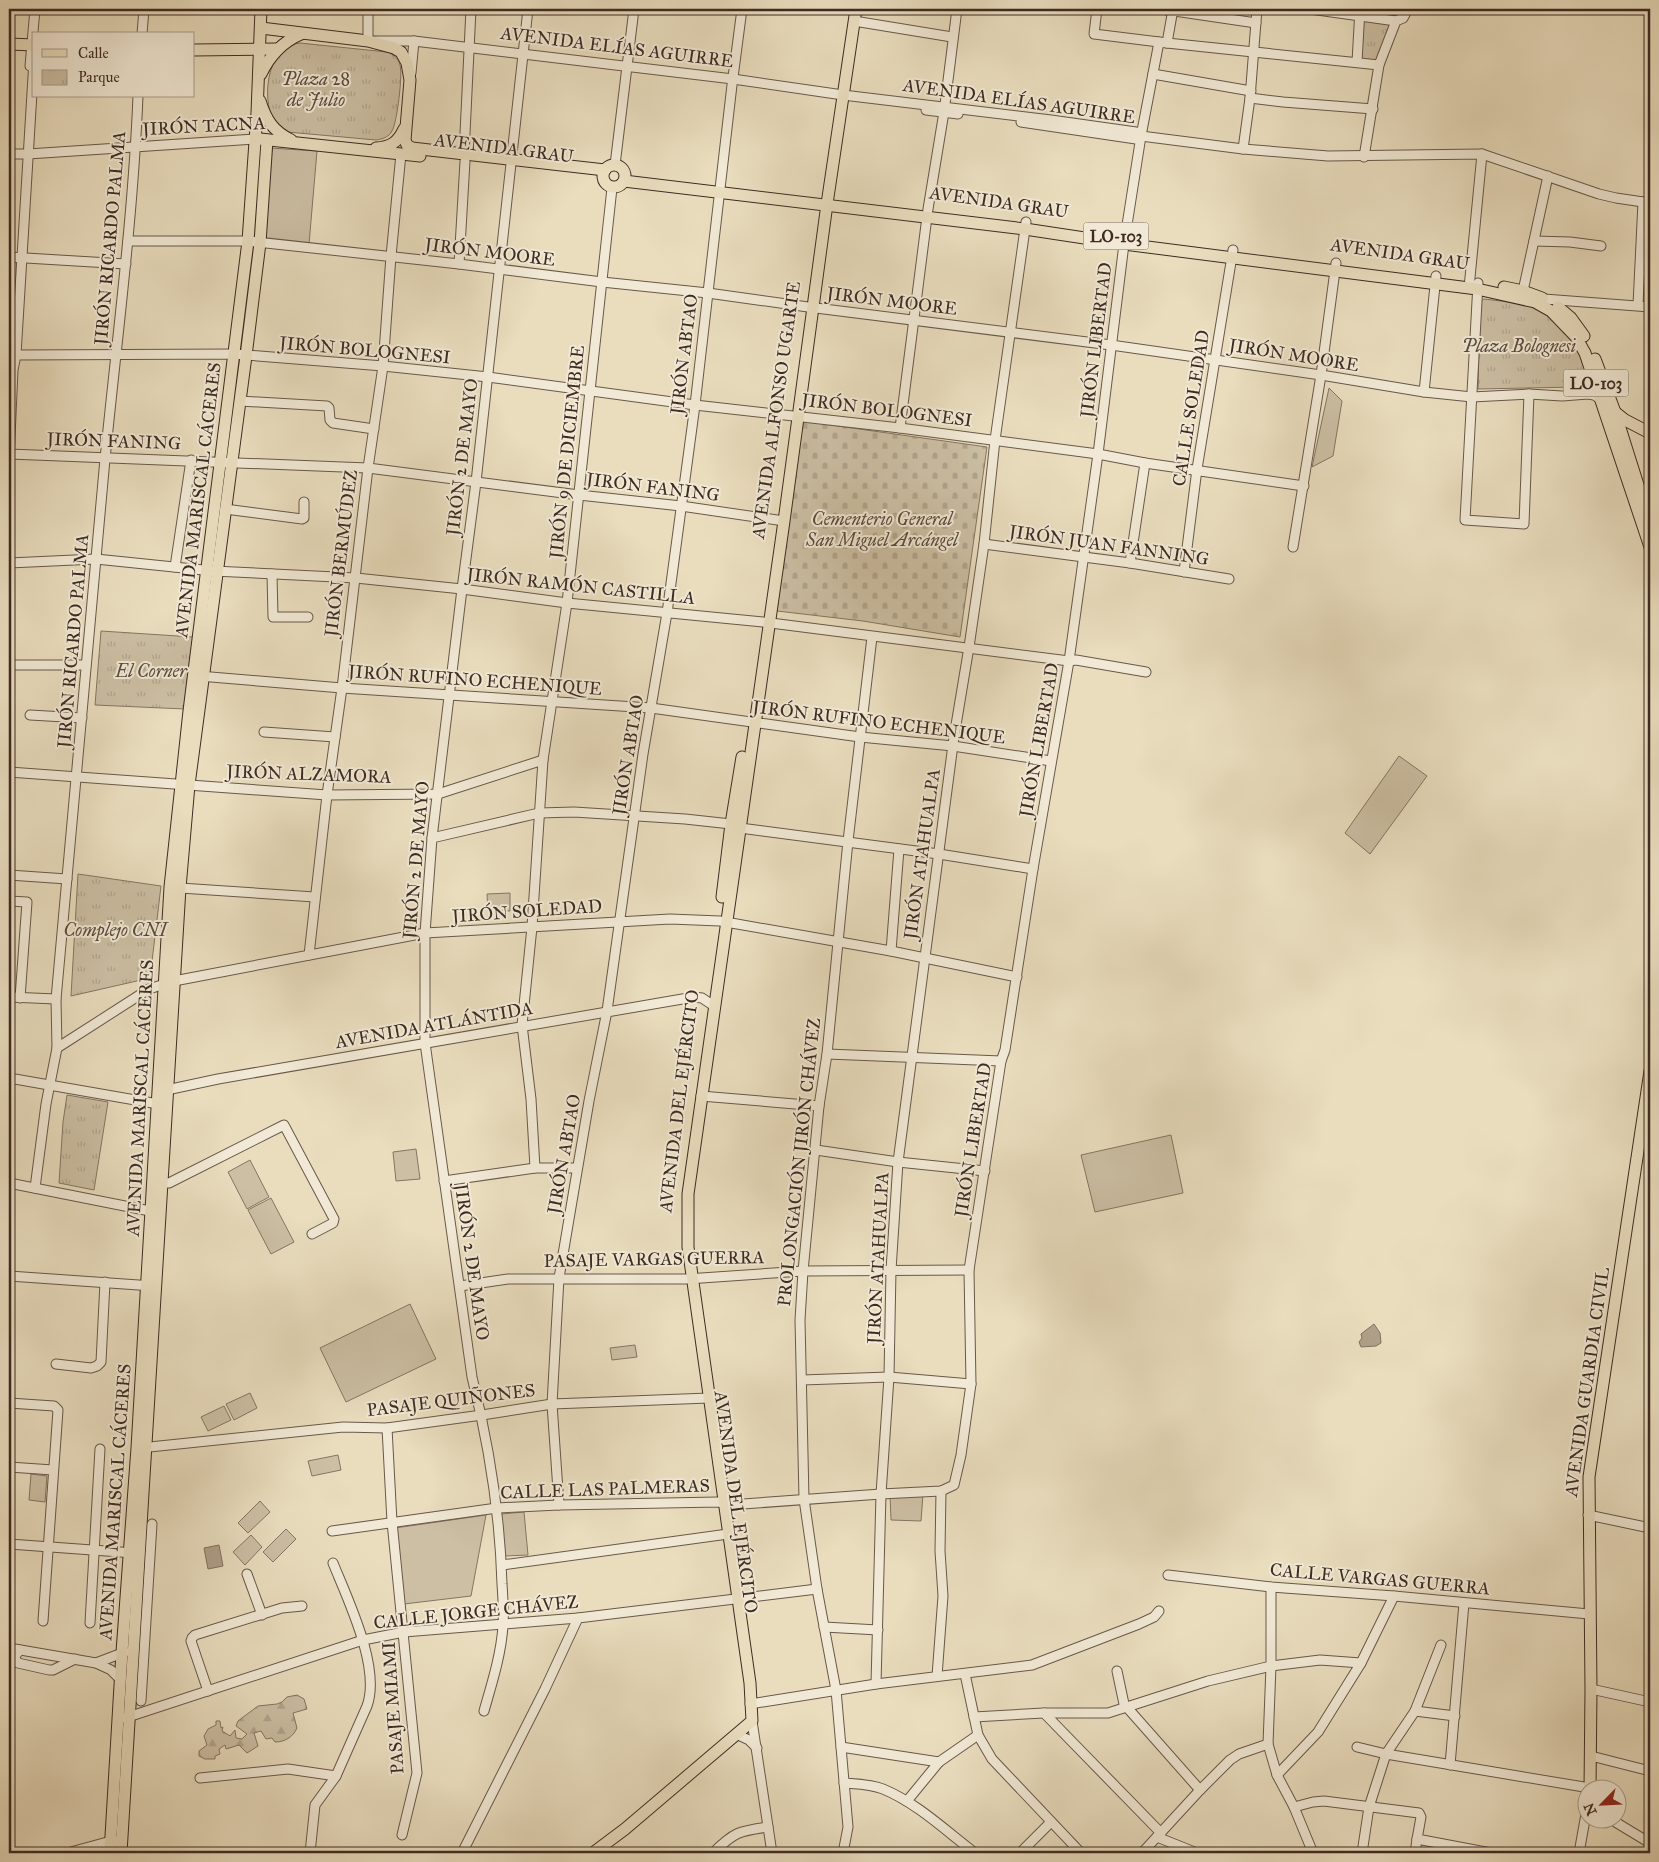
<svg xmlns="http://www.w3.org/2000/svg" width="1659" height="1862" viewBox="0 0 1659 1862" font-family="'IM FELL Great Primer',serif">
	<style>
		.green { fill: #ccbfa4; stroke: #857564 }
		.forest { fill: url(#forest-firs); stroke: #857564 }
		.cemetery { fill: url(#cemetery-stones); stroke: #857564 }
		.park { fill: url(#park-tufts); stroke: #857564 }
		.water { fill: #afa089; stroke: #827160 }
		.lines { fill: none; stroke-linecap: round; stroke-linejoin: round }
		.minor-casing { stroke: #69584a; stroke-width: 11 }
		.major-casing { stroke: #3e2b23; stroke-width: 13 }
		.minor { stroke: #f1e9d5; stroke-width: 9 }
		.major { stroke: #e9ddbe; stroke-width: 11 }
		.labels { text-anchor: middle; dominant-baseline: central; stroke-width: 4; stroke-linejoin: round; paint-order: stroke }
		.shield { fill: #f1e9d5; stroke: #746458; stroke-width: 1 }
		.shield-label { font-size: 16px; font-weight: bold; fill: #3e2b23 }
		.street-label { font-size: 18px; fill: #3e2b23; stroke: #f1e9d5 }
		.park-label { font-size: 18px; font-style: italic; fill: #5a493d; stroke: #f1e9d5 }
	</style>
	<defs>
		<pattern id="forest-firs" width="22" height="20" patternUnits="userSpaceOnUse" patternTransform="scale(1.25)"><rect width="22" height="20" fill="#ccbfa4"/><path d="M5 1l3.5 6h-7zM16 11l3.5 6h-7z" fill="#b0a48d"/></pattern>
		<pattern id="cemetery-stones" width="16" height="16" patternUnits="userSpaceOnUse" patternTransform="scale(1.25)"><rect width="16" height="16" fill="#ccbfa4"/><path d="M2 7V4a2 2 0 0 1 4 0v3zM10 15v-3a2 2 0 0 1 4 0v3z" fill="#b0a48d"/></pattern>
		<pattern id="park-tufts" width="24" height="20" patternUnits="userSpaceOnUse" patternTransform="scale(1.25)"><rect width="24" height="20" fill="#ccbfa4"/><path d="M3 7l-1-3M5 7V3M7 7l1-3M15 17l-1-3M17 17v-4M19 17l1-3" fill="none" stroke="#b0a48d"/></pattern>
	</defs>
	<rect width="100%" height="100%" fill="#e9ddbe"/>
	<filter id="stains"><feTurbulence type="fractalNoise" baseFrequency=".004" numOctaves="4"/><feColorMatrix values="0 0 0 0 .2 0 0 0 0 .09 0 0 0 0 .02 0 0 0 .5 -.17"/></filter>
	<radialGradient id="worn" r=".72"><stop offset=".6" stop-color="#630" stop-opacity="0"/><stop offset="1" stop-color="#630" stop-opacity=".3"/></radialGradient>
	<g class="green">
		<path d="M270 148 317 151 309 244 263 240Z"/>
		<path d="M1329 388 1342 401 1333 456 1312 467Z"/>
		<path d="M1399 756 1427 776 1370 854 1345 833Z"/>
		<path d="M510 893V911H488L487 894Z"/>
		<path d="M1171 1135 1183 1193 1095 1212 1081 1155Z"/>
		<path d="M416 1149 420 1179 396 1181 393 1152Z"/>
		<path d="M250 1160 269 1197 247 1209 228 1172Z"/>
		<path d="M271 1198 294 1242 271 1254 248 1210Z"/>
		<path d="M410 1304 436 1359 346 1402 320 1348Z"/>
		<path d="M635 1345 637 1357 612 1360 610 1348Z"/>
		<path d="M250 1393 257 1408 234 1420 226 1404Z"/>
		<path d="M224 1406 231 1420 208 1431 201 1417Z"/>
		<path d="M338 1455 341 1470 312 1476 308 1461Z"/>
		<path d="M31 1474 47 1476 45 1502 29 1500Z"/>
		<path d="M890 1494H923L921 1521 891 1520Z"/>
		<path d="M260 1501 270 1512 248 1533 238 1523Z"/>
		<path d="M524 1512 528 1555 505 1556 501 1514Z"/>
		<path d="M486 1515 471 1596 404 1604 395 1528Z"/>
		<path d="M286 1529 296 1539 273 1562 263 1552Z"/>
		<path d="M251 1535 262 1547 245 1565 233 1552Z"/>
	</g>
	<path class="forest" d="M297 1695 304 1699 307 1709 293 1713 297 1728C293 1737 285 1742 275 1742L272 1738 266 1739 261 1731 254 1733 258 1746 247 1753 239 1745 226 1749 225 1745 219 1749 220 1754 215 1756V1759H205L199 1756V1751L207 1745 204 1736 208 1729 216 1725V1721H220L221 1728 223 1727 222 1731 230 1736 235 1730 236 1738 242 1739 247 1734 236 1726 238 1721 258 1706 277 1704 282 1702 287 1697Z"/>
	<path class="cemetery" d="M802 421 987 447 960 637 863 621 777 611Z"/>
	<g class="park">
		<path d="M1363 18 1392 22 1378 62 1359 59Z"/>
		<path d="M300 43 387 52C393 54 398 58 400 65 403 74 397 123 392 131 389 137 383 139 376 140L287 132C284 130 280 129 277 126 260 105 265 45 300 43Z"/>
		<path d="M1484 299C1499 301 1515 302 1529 306 1558 314 1581 351 1591 377L1586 383 1577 387 1478 389 1480 301Z"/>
		<path d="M101 631 193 637 185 709 95 705Z"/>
		<path d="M78 874 161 886 150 978 71 996Z"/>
		<path d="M67 1095 108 1102 94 1190 59 1183 63 1122Z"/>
	</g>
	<g class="water">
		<path d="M1374 1324 1380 1333 1381 1343 1376 1346 1361 1347 1359 1342 1362 1338 1361 1334Z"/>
		<path d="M219 1545 223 1566 208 1569 204 1548Z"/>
	</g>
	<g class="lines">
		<defs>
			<g id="minor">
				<path d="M368 9V41H414L733 79 843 95 1051 120 1136 132 1141 136 1243 149 1328 156 1482 154 1599 194 1616 198 1650 203"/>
				<path d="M1097 9 1094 34 1159 42"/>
				<path d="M1161 9 1256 23"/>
				<path d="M1310 9 1396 21"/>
				<path d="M854 21 952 37"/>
				<path d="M142 34 144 9"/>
				<path d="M1167 43 1379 65"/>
				<path d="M34 60 16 355 234 354 383 366 488 377 695 405 900 428 1098 454 1145 463 1304 486"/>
				<path d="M1357 62 1360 9"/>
				<path d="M30 66 35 9"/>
				<path d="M411 73 414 41"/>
				<path d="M1153 74 1251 91"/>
				<path d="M1250 98 1283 102 1373 109"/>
				<path d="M926 110 958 114"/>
				<path d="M1021 122 1136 139 1141 136"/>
				<path d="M1243 149 1250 98 1257 9"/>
				<path d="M9 154H28L255 139"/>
				<path d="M464 154 471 9"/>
				<path d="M1364 157 1379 65 1396 21 1403 18 1408 9"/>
				<path d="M615 165 634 9"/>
				<path d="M128 241H248L459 264 602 282 708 293 808 307 1111 345 1321 375 1424 392 1472 397 1529 394 1562 396 1588 394 1594 395 1603 401"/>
				<path d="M1534 241 1570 242 1601 246"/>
				<path d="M9 257 126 264"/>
				<path d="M459 264 465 161"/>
				<path d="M1478 283 1465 520 1524 524 1529 394"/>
				<path d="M1469 288 1482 154"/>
				<path d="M1523 291 1548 176"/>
				<path d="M1544 299 1650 307"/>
				<path d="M1638 305 1643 202"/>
				<path d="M1424 392 1436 276"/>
				<path d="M240 401 327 406 329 408 330 420 333 423 374 429"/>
				<path d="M900 428 928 209 944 112 957 9"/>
				<path d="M9 454 368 468 579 495 681 506 784 521"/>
				<path d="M9 460 13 370 16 355 14 350"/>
				<path d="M225 509 302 519 304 518V502"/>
				<path d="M984 544 1130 563 1229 579"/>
				<path d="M1293 547 1321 375 1336 263"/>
				<path d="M9 563 96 559 213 571 356 578 462 589 567 603 763 622 1069 661 1076 660 1146 672"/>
				<path d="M1130 563 1145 463"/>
				<path d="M175 567 191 460"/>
				<path d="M1184 572 1197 469 1233 250"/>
				<path d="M272 574 273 617H308"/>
				<path d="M9 665H86"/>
				<path d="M199 676 342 688 651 708 860 737 953 746 1051 761"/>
				<path d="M30 715 82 718"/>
				<path d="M264 732 335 737"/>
				<path d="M9 772 327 795 438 794 543 760"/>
				<path d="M432 838 539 813 574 812 685 819 731 824 740 828 939 854 1033 869"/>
				<path d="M9 875 67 879"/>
				<path d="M180 888 315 897"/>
				<path d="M9 901 27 902 20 998"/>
				<path d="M891 951 899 849"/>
				<path d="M309 955 327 795 342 688 368 468 383 366 391 256 401 154"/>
				<path d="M9 997 56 999"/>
				<path d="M57 1048 149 989 174 981 425 933 670 919 720 921 891 951 1017 977"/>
				<path d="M827 1054 1001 1061"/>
				<path d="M9 1078 164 1105"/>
				<path d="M162 1091 218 1079 694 997 702 998 714 1006"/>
				<path d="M701 1096 819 1106"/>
				<path d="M816 1150 898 1162 985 1171"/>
				<path d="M535 1168 531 1099 522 1025 532 927 543 760 567 603 612 188"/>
				<path d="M444 1181 535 1168H577"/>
				<path d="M9 1183 155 1212"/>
				<path d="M162 1183H169L284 1125 334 1219 333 1223 312 1234"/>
				<path d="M35 1188 46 1104 57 1048 56 999C72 819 88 639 105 459 117 338 133 218 138 96"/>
				<path d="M9 1276 153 1286"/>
				<path d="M460 1286 508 1279H687L803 1271 969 1270"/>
				<path d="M56 1364 91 1368 97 1366 101 1362 105 1282"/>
				<path d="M802 1380 889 1377 971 1384"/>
				<path d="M9 1403 54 1406 58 1410 43 1621"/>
				<path d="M387 1428 392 1522 417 1773 402 1835"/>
				<path d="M140 1448 343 1427 387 1428 482 1415 552 1404 709 1398"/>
				<path d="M9 1467 53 1470"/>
				<path d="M559 1505 552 1404 559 1278 589 1101 607 1011 643 754 667 613 695 405 732 85 742 9"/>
				<path d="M1588 1515 1650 1528"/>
				<path d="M332 1531 497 1508 559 1505 718 1502 729 1505 881 1494 941 1491 954 1485 961 1455 971 1384 969 1270 1001 1061 1005 1050 1033 869 1069 661 1098 454 1124 244 1141 136 1159 42 1167 43 1173 9"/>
				<path d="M9 1544 134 1553"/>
				<path d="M502 1565 728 1534"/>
				<path d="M247 1574 262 1615"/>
				<path d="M1168 1575 1271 1587 1394 1596 1589 1614"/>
				<path d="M1271 1587V1666L1268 1744 1277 1775 1294 1807 1313 1853"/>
				<path d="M90 1623 100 1449"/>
				<path d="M824 1627 878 1630"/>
				<path d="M9 1648 96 1663 111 1670 120 1679"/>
				<path d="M20 1650 14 1657 18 1663 49 1670H53L75 1659"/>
				<path d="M96 1663 125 1652"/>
				<path d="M1117 1671 1124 1704 1200 1790"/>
				<path d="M965 1674 978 1735 992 1759 1081 1853"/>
				<path d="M937 1676 943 1596 940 1551 941 1491"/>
				<path d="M876 1684 881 1494 889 1377 891 1270 898 1162 954 737 969 647 984 544 995 440 1026 222"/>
				<path d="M1591 1689 1650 1702"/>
				<path d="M208 1691 191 1641 192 1638 195 1635 282 1608 302 1606"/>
				<path d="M141 1701 152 1524"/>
				<path d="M750 1704 876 1684 1032 1665 1139 1624 1154 1617 1159 1611"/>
				<path d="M484 1711C492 1683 501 1655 503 1626 504 1612 503 1598 502 1584 500 1515 489 1445 472 1377L425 1043V933L432 838 462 589 476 482 528 9"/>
				<path d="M1415 1711 1455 1716"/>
				<path d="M1044 1713 1161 1833"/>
				<path d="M974 1717 1044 1713H1108L1208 1681 1271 1666 1320 1660 1361 1663"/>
				<path d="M125 1718 363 1640 404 1632 578 1618 817 1589"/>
				<path d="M752 1721 772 1853"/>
				<path d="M736 1734 749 1740 757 1748"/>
				<path d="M841 1747 939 1762"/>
				<path d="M1357 1747 1386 1754 1590 1788"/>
				<path d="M1591 1756 1650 1771"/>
				<path d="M1450 1765 1464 1603"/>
				<path d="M1277 1775 1318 1732 1361 1663 1394 1596"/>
				<path d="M200 1778 288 1769 336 1776"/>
				<path d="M844 1783C857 1784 871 1784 883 1789 917 1803 946 1831 975 1853"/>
				<path d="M907 1801 939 1762 978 1735"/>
				<path d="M1294 1807 1313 1802 1324 1801 1419 1813 1421 1817 1417 1839 1491 1853"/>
				<path d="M1612 1820 1650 1843"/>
				<path d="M1157 1837 1197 1853"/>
				<path d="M67 1853 111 1841H116"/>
				<path d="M310 1853 315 1805 336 1776 367 1706C381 1668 348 1600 333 1563"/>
				<path d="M462 1853 545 1689 578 1618"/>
				<path d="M713 1853C734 1832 739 1831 768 1827"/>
				<path d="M843 1853 848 1827 836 1690 817 1589 804 1499 800 1320 803 1271 819 1106 827 1054 848 841 872 637"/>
				<path d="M1020 1853 1051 1822"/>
				<path d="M1142 1853 1200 1790 1230 1760 1239 1754 1268 1744"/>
				<path d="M1362 1853 1369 1807 1386 1754 1415 1711 1441 1645"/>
				<path d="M1415 1853 1417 1839"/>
				<path d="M1579 1853 1586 1814"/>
			</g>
			<g id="major">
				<path d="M261 28 368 41 394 48 401 52 407 63 410 80 405 140 407 145 412 148 605 170"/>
				<path d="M9 44 34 45"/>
				<path d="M194 50 278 49"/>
				<path d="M261 74C270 55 282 42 301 34"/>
				<path d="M260 101C266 120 273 131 291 140"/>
				<path d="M260 139 420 156"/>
				<path d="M376 148C391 147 398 142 404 129"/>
				<circle cx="614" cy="176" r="11"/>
				<path d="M624 181 1025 229 1124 244 1477 289 1535 302 1551 311 1576 337 1585 353 1650 547"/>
				<path d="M1504 287 1523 291 1542 298"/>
				<path d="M1558 307 1571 318 1584 336"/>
				<path d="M1595 359 1615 412 1650 523"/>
				<path d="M1615 412 1625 420 1650 433"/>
				<path d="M722 897 731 824 742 757"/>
				<path d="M1590 1790 1591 1689 1589 1477 1650 1071"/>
				<path d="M110 1853 122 1652 137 1448 170 887 189 711 248 241 257 113 261 9"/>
				<path d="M121 1853 180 888 189 785 246 356 260 243 267 140"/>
				<path d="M593 1853 625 1829 752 1721 750 1683 688 1247V1194L784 521 827 204 856 9"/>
			</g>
		</defs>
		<use href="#minor" class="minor-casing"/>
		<use href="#major" class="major-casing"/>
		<use href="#minor" class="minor"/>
		<use href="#major" class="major"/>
	</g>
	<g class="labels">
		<g class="shield">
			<rect x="1083.5" y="222.5" width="65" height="27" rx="4"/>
			<rect x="1563.5" y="369.5" width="65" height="27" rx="4"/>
		</g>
		<g class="shield-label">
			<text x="1116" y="236">LO-103</text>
			<text x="1596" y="383">LO-103</text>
		</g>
		<g class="street-label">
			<text transform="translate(617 47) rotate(7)">AVENIDA ELÍAS AGUIRRE</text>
			<text transform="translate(1019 101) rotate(8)">AVENIDA ELÍAS AGUIRRE</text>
			<text transform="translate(204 126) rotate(-3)">JIRÓN TACNA</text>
			<text transform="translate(504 148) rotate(7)">AVENIDA GRAU</text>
			<text transform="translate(999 202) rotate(8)">AVENIDA GRAU</text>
			<text transform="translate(110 238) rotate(-85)">JIRÓN RICARDO PALMA</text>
			<text transform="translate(490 252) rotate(7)">JIRÓN MOORE</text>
			<text transform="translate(1400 254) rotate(8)">AVENIDA GRAU</text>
			<text transform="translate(892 301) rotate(7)">JIRÓN MOORE</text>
			<text transform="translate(1096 340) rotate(-83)">JIRÓN LIBERTAD</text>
			<text transform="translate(365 350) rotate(5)">JIRÓN BOLOGNESI</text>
			<text transform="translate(684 354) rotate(-83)">JIRÓN ABTAO</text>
			<text transform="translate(1294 355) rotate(9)">JIRÓN MOORE</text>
			<text transform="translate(1191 408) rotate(-81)">CALLE SOLEDAD</text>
			<text transform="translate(776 410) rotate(-82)">AVENIDA ALFONSO UGARTE</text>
			<text transform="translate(887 410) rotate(7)">JIRÓN BOLOGNESI</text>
			<text transform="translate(114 441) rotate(2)">JIRÓN FANING</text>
			<text transform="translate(567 452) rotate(-84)">JIRÓN 9 DE DICIEMBRE</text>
			<text transform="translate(462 457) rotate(-83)">JIRÓN 2 DE MAYO</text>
			<text transform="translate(653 487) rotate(7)">JIRÓN FANING</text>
			<text transform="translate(198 500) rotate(-83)">AVENIDA MARISCAL CÁCERES</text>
			<text transform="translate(1109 545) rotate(8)">JIRÓN JUAN FANNING</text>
			<text transform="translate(341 553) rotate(-83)">JIRÓN BERMÚDEZ</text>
			<text transform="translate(581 586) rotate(6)">JIRÓN RAMÓN CASTILLA</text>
			<text transform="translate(73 641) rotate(-85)">JIRÓN RICARDO PALMA</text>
			<text transform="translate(475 680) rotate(4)">JIRÓN RUFINO ECHENIQUE</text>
			<text transform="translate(879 722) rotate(7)">JIRÓN RUFINO ECHENIQUE</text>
			<text transform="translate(1039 740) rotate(-80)">JIRÓN LIBERTAD</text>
			<text transform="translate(628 755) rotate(-81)">JIRÓN ABTAO</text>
			<text transform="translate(309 774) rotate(2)">JIRÓN ALZAMORA</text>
			<text transform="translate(922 854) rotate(-82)">JIRÓN ATAHUALPA</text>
			<text transform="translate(416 860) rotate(-85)">JIRÓN 2 DE MAYO</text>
			<text transform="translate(527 911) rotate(-4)">JIRÓN SOLEDAD</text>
			<text transform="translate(434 1025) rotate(-10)">AVENIDA ATLÁNTIDA</text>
			<text transform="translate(140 1098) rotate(-87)">AVENIDA MARISCAL CÁCERES</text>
			<text transform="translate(679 1101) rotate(-83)">AVENIDA DEL EJÉRCITO</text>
			<text transform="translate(973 1140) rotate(-81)">JIRÓN LIBERTAD</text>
			<text transform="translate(564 1154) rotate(-80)">JIRÓN ABTAO</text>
			<text transform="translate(799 1162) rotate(-84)">PROLONGACIÓN JIRÓN CHÁVEZ</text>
			<text transform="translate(878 1258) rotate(-87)">JIRÓN ATAHUALPA</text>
			<text transform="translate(654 1259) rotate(-1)">PASAJE VARGAS GUERRA</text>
			<text transform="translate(472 1262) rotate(82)">JIRÓN 2 DE MAYO</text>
			<text transform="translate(1587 1382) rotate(-82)">AVENIDA GUARDIA CIVIL</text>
			<text transform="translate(451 1400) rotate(-7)">PASAJE QUIÑONES</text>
			<text transform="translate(605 1489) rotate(-2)">CALLE LAS PALMERAS</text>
			<text transform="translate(115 1502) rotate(-86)">AVENIDA MARISCAL CÁCERES</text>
			<text transform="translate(736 1502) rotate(82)">AVENIDA DEL EJÉRCITO</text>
			<text transform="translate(1380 1579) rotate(5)">CALLE VARGAS GUERRA</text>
			<text transform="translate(476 1612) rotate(-6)">CALLE JORGE CHÁVEZ</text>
			<text transform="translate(393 1708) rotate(-94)">PASAJE MIAMI</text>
		</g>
		<g class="park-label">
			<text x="316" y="79">Plaza 28<tspan x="316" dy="21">de Julio</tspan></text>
			<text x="1519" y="346">Plaza Bolognesi</text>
			<text x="882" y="519">Cementerio General<tspan x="882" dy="21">San Miguel Arcángel</tspan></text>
			<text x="151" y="671">El Corner</text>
			<text x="115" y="930">Complejo CNI</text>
		</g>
	</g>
	<rect width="1659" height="1862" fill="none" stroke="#e9ddbe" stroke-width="30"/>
	<rect x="10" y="10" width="1639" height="1842" fill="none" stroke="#3e2b23" stroke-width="2.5"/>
	<rect x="15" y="15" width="1629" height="1832" fill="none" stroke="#3e2b23"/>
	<rect x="32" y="32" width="162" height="65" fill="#f1e9d5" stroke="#a99d8e"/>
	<rect x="42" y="49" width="25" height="8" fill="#e9ddbe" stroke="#a99d8e"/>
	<text x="78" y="58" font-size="15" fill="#3e2b23">Calle</text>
	<rect x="42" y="70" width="25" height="15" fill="url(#park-tufts)" stroke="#a99d8e"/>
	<text x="78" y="82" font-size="15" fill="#3e2b23">Parque</text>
	<g transform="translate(1602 1804) rotate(246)"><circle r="24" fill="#f1e9d5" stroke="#a99d8e"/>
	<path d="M0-4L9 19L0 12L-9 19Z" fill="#8f2418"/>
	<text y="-8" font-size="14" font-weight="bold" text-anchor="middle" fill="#3e2b23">N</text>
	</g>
	<rect width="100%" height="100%" filter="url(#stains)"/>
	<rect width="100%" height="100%" fill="url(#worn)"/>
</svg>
